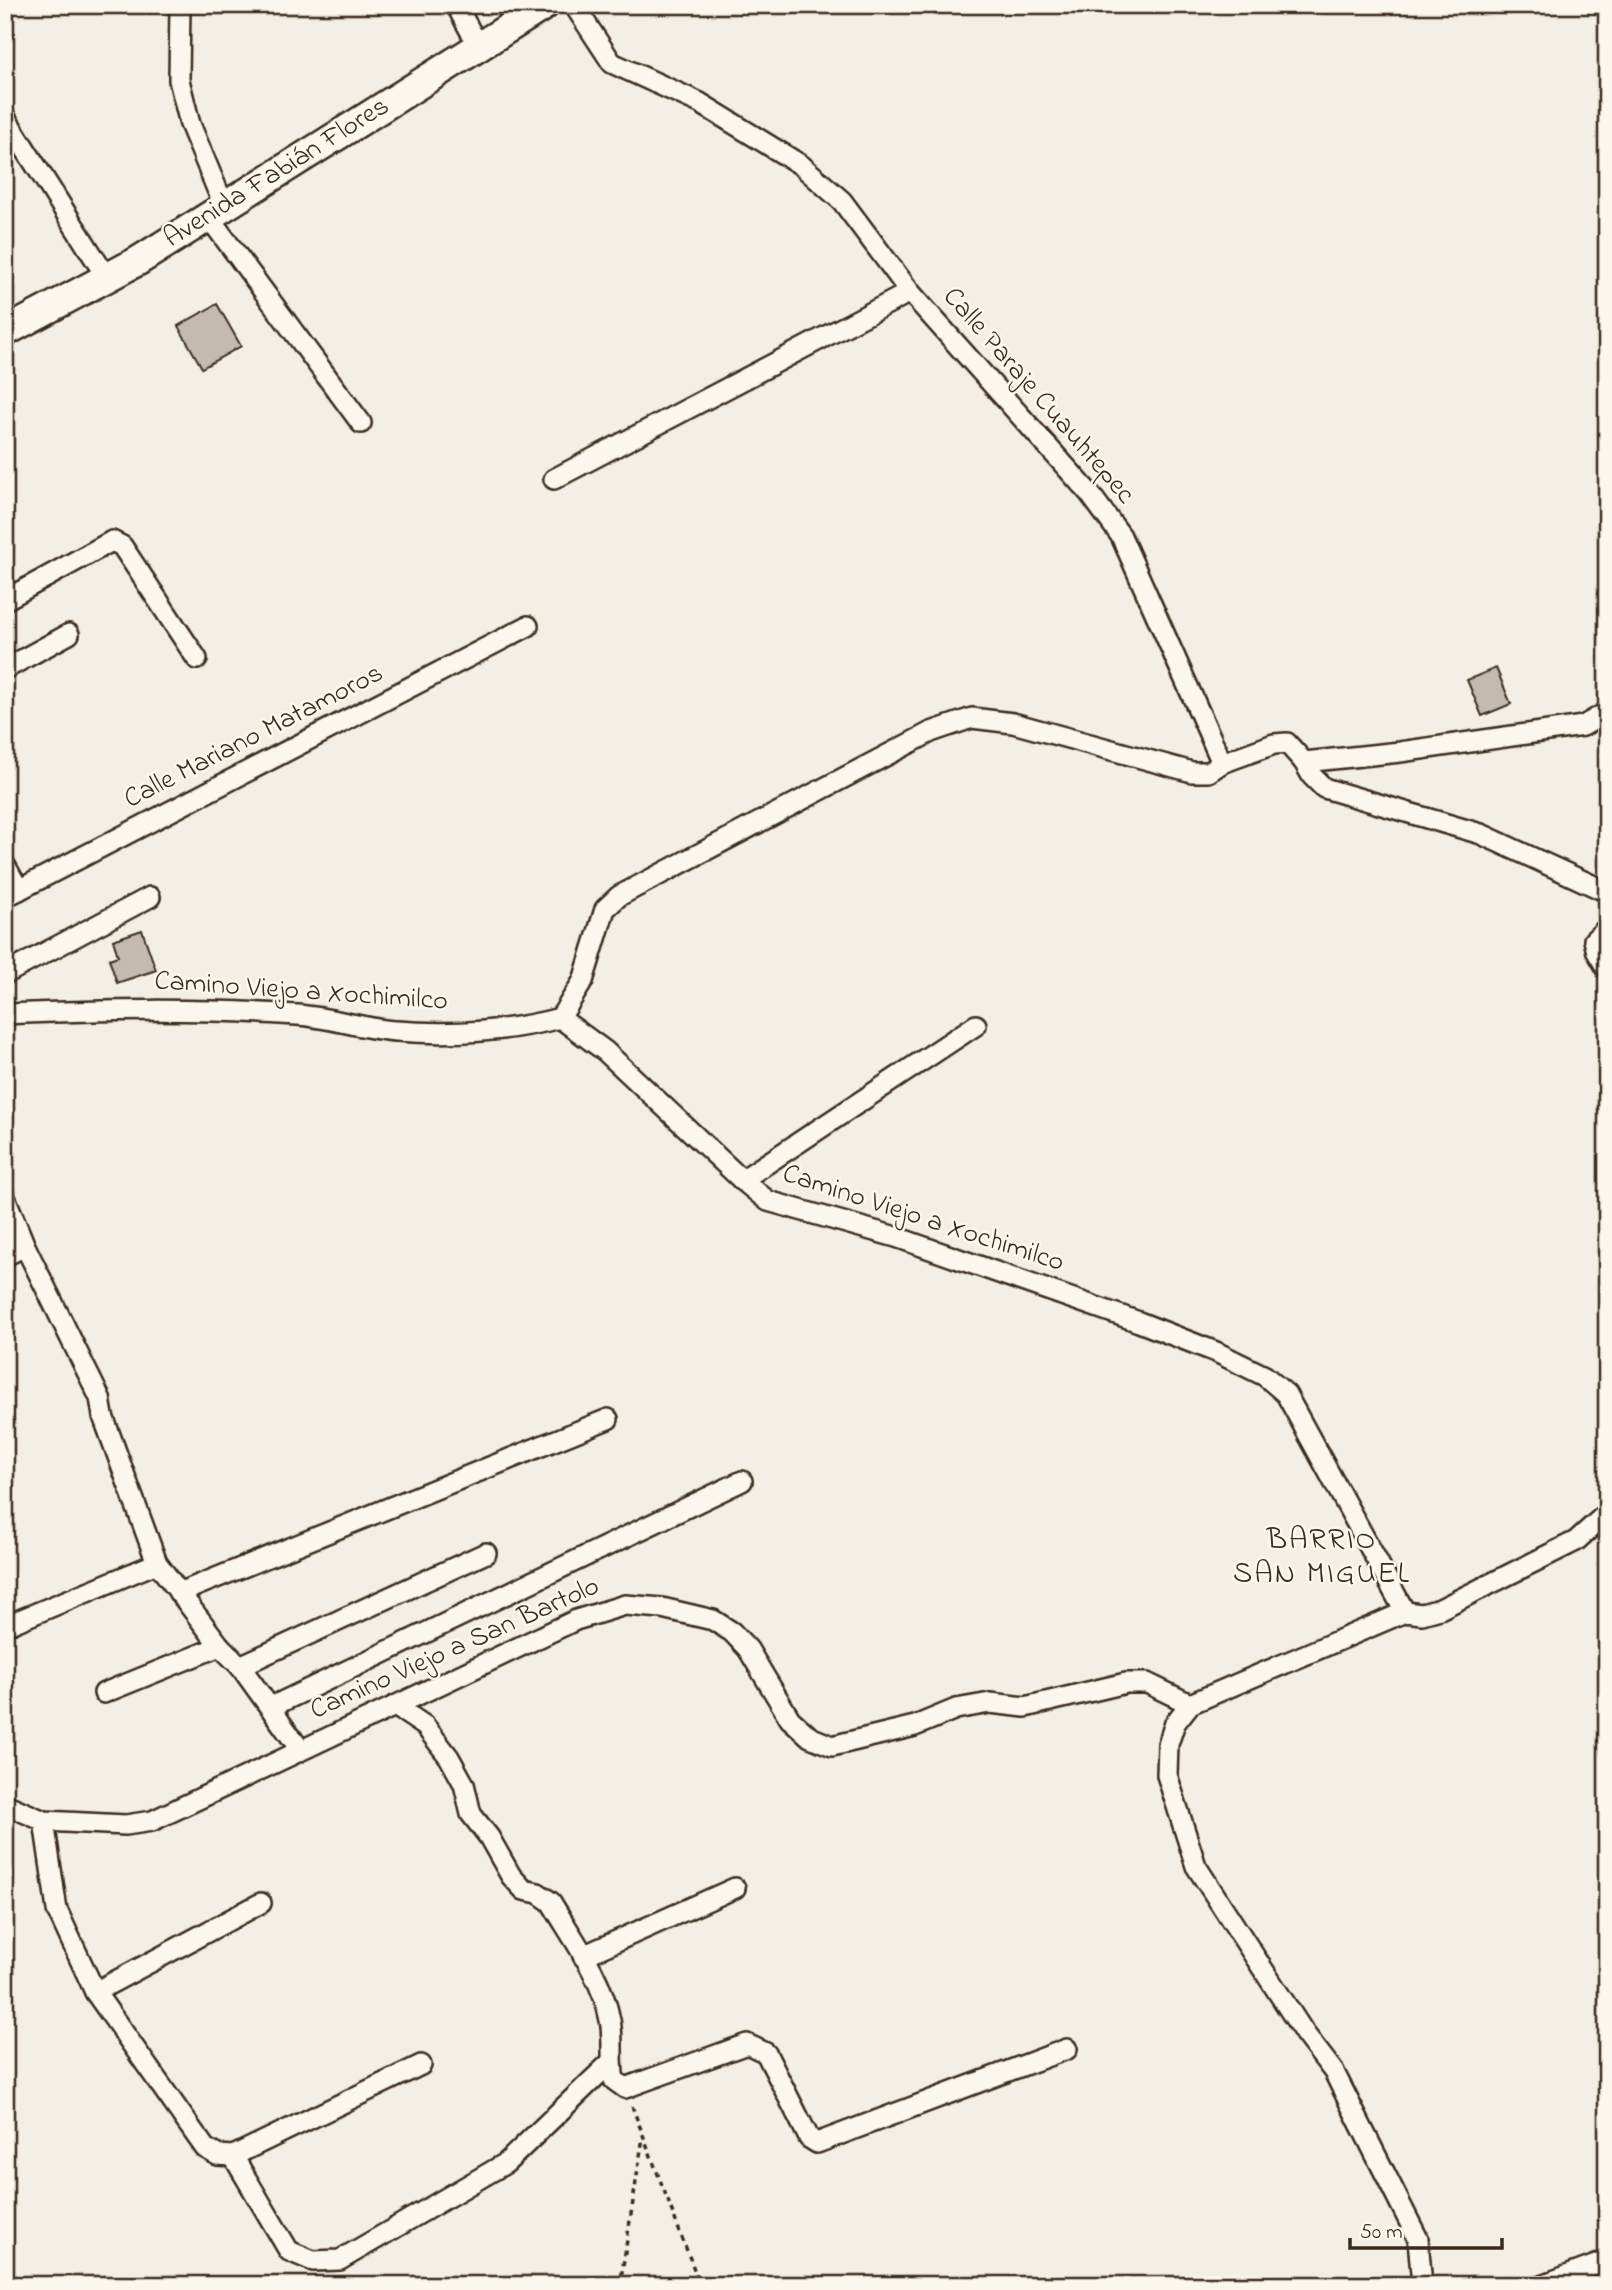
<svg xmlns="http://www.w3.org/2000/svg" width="1612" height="2290" viewBox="0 0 1612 2290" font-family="'Indie Flower',sans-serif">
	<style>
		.building { fill: #c3bbb0; stroke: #3b2a1e; stroke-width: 2 }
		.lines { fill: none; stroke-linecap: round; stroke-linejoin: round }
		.minor-casing { stroke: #3b2a1e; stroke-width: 24 }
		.secondary-casing { stroke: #3b2a1e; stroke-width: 33 }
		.path { stroke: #3b2a1e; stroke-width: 3.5; stroke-dasharray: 5 5; stroke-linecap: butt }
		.minor { stroke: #fbf7ec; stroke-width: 19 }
		.secondary { stroke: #fbf7ec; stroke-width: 28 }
		.labels { text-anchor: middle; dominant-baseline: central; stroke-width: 5; stroke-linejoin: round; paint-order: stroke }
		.street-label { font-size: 28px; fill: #3b2a1e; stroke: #fbf7ec }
		.neighbourhood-label { font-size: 30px; letter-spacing: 2px; fill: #3b2a1e; stroke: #fbf7ec }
	</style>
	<rect width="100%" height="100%" fill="#f3efe4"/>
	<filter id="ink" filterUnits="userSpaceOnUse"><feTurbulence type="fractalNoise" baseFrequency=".0143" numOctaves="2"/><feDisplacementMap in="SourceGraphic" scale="14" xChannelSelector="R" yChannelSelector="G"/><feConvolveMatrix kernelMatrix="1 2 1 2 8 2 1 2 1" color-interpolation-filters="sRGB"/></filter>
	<g filter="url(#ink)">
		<g class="building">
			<path d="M217 304 241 346 202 368 178 326Z"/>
			<path d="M1496 668 1511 704 1482 716 1467 680Z"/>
			<path d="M142 930 156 970 117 983 109 959 118 956 113 940Z"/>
		</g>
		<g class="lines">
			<defs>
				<g id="minor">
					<path d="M180 5 179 80 190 124 224 206"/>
					<path d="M456 5 479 47"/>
					<path d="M5 117 107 278"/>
					<path d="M208 216 361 423"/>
					<path d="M554 479 910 292"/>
					<path d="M5 600 112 541 122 546 197 659"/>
					<path d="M5 669 69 634"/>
					<path d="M1607 712 1583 726 1400 752 1304 762 1312 776 1324 788 1481 834 1607 892"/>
					<path d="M1222 763 1274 744 1287 743 1304 762"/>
					<path d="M5 865 19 890"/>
					<path d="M5 897 528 626"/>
					<path d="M1607 928 1594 940 1597 952 1607 969"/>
					<path d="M5 974 150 897"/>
					<path d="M5 1014C103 1010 199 1008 297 1015 330 1017 363 1029 396 1031 451 1035 507 1032 560 1018L605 1051 742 1180 768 1201 896 1237 1139 1322 1216 1352 1265 1376 1286 1394 1405 1612"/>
					<path d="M560 1018 583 981 605 909 619 896 931 732 972 718 1013 723 1192 772H1209L1222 763 1121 536 1090 494 910 292 842 201 801 165 700 103 612 63 574 5"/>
					<path d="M742 1180 976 1025"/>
					<path d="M5 1197 25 1246 100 1398 103 1416 157 1563 220 1646 240 1666 299 1748"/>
					<path d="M5 1256 25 1246"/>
					<path d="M179 1593 608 1419"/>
					<path d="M5 1626 157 1563"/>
					<path d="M240 1666 486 1553"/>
					<path d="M104 1693 220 1646"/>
					<path d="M395 1706 425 1726 449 1757 464 1784 471 1814 489 1837 511 1876 524 1890 538 1893 551 1902C573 1939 602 1977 610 2020 614 2040 610 2060 614 2080L625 2088 747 2044 766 2053 809 2138 817 2143 1067 2049"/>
					<path d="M271 1707 742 1481"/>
					<path d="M5 1804 44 1821 126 1825 152 1821 576 1620 625 1605 662 1608 713 1620 732 1632 748 1649 790 1719 810 1737 832 1746 915 1726 956 1709 990 1703 1025 1707 1126 1683H1147L1190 1704"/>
					<path d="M44 1821 57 1910 95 1992 205 2148 217 2155 233 2156 289 2251 313 2261 340 2260 506 2163 611 2062"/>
					<path d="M583 1956 735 1888"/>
					<path d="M95 1992 261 1903"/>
					<path d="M233 2156 421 2065"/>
					<path d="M1422 2285 1418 2239 1334 2072 1305 2034 1196 1866 1167 1775 1168 1744 1175 1723 1190 1704 1405 1612 1422 1614 1440 1609 1576 1541 1607 1513"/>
					<path d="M1542 2285 1607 2261"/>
				</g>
				<path id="secondary" d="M5 332 138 261 545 5"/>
			</defs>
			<use href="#minor" class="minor-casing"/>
			<use href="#secondary" class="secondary-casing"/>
			<g class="path">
				<path d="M632 2106 700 2285"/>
				<path d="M620 2285 643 2137"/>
			</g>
			<use href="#minor" class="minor"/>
			<use href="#secondary" class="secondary"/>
		</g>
	</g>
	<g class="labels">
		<g class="street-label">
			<text transform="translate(277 173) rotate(-32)">Avenida Fabián Flores</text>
			<text transform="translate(1038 396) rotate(49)">Calle Paraje Cuauhtepec</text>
			<text transform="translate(254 737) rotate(-27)">Calle Mariano Matamoros</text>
			<text transform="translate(301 992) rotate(4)">Camino Viejo a Xochimilco</text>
			<text transform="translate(923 1219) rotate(18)">Camino Viejo a Xochimilco</text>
			<text transform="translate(455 1649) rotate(-24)">Camino Viejo a San Bartolo</text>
		</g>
		<g class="neighbourhood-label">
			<text x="1322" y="1541">BARRIO<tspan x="1322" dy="34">SAN MIGUEL</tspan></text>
		</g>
	</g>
	<rect width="1612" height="2290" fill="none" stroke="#fbf7ec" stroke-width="28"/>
	<rect x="14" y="14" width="1584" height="2262" fill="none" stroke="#3b2a1e" stroke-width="2.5" filter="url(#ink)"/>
	<path d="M1350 2238v10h152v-10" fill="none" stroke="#3b2a1e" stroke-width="3.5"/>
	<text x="1360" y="2238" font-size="21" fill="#3b2a1e" stroke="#fbf7ec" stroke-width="5" paint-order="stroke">50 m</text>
</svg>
